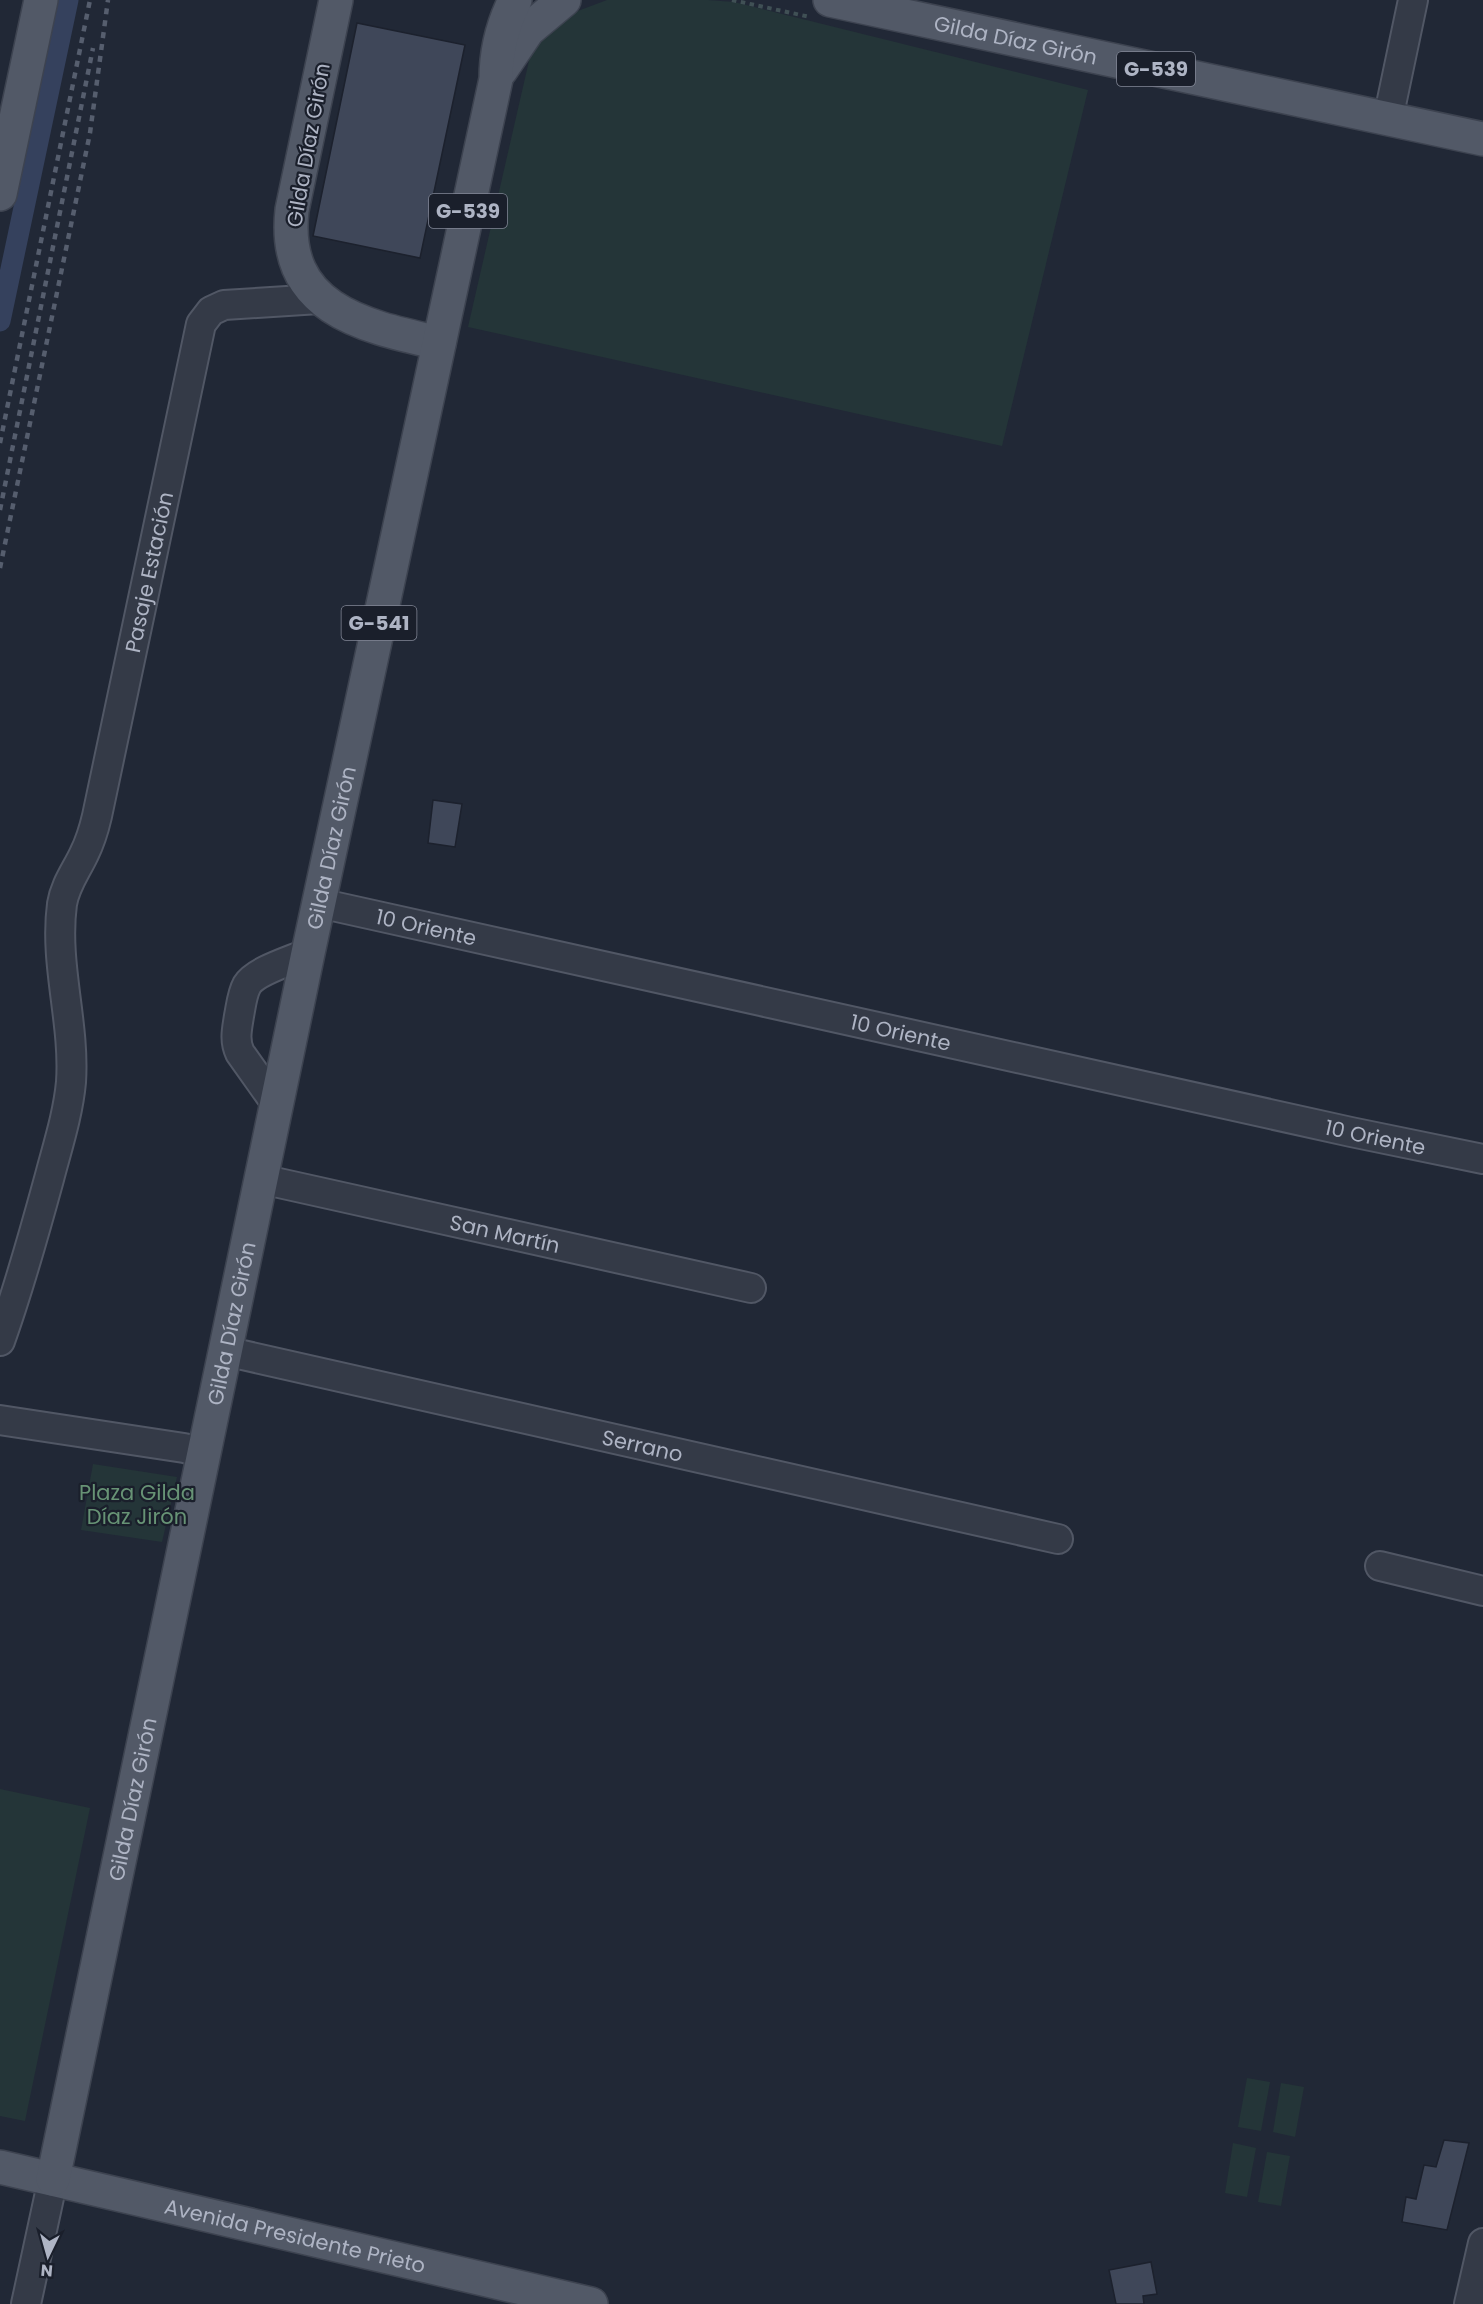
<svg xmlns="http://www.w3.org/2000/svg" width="1483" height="2304" viewBox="0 0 1483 2304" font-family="Poppins,sans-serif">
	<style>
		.green { fill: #243538 }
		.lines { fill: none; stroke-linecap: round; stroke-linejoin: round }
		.canal { stroke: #35415d; stroke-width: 21 }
		.building { fill: #3f4759; stroke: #1c212d; stroke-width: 1.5 }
		.minor-casing { stroke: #515765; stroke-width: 32 }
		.major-casing { stroke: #3d4350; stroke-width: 36 }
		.path { stroke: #405055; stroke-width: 4; stroke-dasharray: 4.5 4.5; stroke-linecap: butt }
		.minor { stroke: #343a47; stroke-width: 28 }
		.major { stroke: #525967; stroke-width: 33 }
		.rail { stroke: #565e6e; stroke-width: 4.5; stroke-dasharray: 6 6; stroke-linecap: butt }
		.labels { text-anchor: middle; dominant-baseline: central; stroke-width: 4.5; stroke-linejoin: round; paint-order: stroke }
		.shield { fill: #1a1f2b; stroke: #828796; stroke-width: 1.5 }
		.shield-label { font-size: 20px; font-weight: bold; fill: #aeb4c4 }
		.street-label { font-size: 21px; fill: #aeb4c4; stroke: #1a1f2b }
		.park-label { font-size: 21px; fill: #679375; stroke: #1a1f2b }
	</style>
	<rect width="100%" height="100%" fill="#212836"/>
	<g class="green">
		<path d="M607 0H708L734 2 1088 90 1002 446 468 327 534 39 567 15Z"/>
		<path d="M93 1464 177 1477 162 1542 81 1530Z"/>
		<path d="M0 1789 90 1808 25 2121 0 2116Z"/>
		<path d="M1247 2078 1270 2082 1261 2131 1238 2127Z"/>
		<path d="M1281 2083 1304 2087 1295 2137 1273 2132Z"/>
		<path d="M1233 2143 1256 2148 1247 2197 1225 2193Z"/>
		<path d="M1267 2152 1290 2156 1281 2206 1258 2202Z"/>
	</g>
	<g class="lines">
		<path class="canal" d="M0 321 68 0"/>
	</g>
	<g class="building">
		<path d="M357 23 465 45 420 258 313 236Z"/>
		<path d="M433 800 462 804 455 847 428 843Z"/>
		<path d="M1444 2140 1469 2143 1447 2230 1402 2222 1406 2197 1416 2199 1424 2165 1436 2167Z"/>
		<path d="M1151 2262 1157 2294 1143 2296 1144 2304H1116L1109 2270Z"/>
	</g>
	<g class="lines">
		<defs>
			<g id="minor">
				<path d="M1388 119 1413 0"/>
				<path id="s1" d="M319 903 1351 1132 1483 1159"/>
				<path d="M277 1105 240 1053C234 1040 237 1029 239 1016 241 1006 242 994 247 985 255 971 293 960 308 953"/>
				<path id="s2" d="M261 1179 751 1288"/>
				<path id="s3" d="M0 1341C19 1288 34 1234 49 1179 57 1148 68 1115 71 1082 75 1022 54 964 62 904 65 885 76 871 84 854 90 842 94 829 97 816L201 324 211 311 224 305 319 299"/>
				<path id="s4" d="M225 1351 1058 1539"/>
				<path d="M0 1420 184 1448 204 1453"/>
				<path d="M1380 1566 1483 1591"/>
				<path d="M26 2304 53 2179"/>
				<path d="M1469 2304 1483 2243"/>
			</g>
			<g id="major">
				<path d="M336 0 292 210C281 309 363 326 439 343"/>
				<path id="s5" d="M830 0 1483 139"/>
				<path d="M501 70 528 30 564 0"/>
				<path d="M0 194 41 0"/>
				<path id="s6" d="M0 2167 591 2304"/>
				<path id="s7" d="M53 2179 308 953 496 79C496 50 502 26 515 0"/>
			</g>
		</defs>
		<use href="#minor" class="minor-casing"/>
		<use href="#major" class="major-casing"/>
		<path class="path" d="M732 0 810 17"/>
		<use href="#minor" class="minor"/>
		<use href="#major" class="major"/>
		<g class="rail">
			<path d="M0 443 90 0"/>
			<path d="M0 510 93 48"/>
			<path d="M0 568 90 133 108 0"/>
		</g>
	</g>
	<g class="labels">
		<g class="shield">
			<rect x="1117" y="52" width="78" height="34" rx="4.5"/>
			<rect x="429" y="194" width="78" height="34" rx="4.5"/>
			<rect x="341.5" y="606" width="75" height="34" rx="4.5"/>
		</g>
		<g class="shield-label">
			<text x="1156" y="69">G-539</text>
			<text x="468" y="211">G-539</text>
			<text x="379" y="623">G-541</text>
		</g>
		<g class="street-label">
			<text stroke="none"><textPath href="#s5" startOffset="190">Gilda Díaz Girón</textPath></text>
			<text transform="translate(308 145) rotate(-80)">Gilda Díaz Girón</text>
			<text stroke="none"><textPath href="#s3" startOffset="792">Pasaje Estación</textPath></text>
			<text stroke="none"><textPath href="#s7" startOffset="1360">Gilda Díaz Girón</textPath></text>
			<text stroke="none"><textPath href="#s1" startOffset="110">10 Oriente</textPath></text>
			<text stroke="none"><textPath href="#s1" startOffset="596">10 Oriente</textPath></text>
			<text stroke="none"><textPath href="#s1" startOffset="1082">10 Oriente</textPath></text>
			<text stroke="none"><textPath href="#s2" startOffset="250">San Martín</textPath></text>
			<text stroke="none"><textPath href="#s7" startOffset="874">Gilda Díaz Girón</textPath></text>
			<text stroke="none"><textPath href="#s4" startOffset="428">Serrano</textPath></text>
			<text stroke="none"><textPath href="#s7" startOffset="388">Gilda Díaz Girón</textPath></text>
			<text stroke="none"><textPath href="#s6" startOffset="303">Avenida Presidente Prieto</textPath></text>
		</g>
		<g class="park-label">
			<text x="137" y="1492">Plaza Gilda<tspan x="137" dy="24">Díaz Jirón</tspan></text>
		</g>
	</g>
	<g transform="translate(48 2256) rotate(185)" stroke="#1a1f2b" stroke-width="4.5" paint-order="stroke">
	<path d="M0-4.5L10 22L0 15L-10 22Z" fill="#aeb4c4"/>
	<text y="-9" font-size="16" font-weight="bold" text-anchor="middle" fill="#aeb4c4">N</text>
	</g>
</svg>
